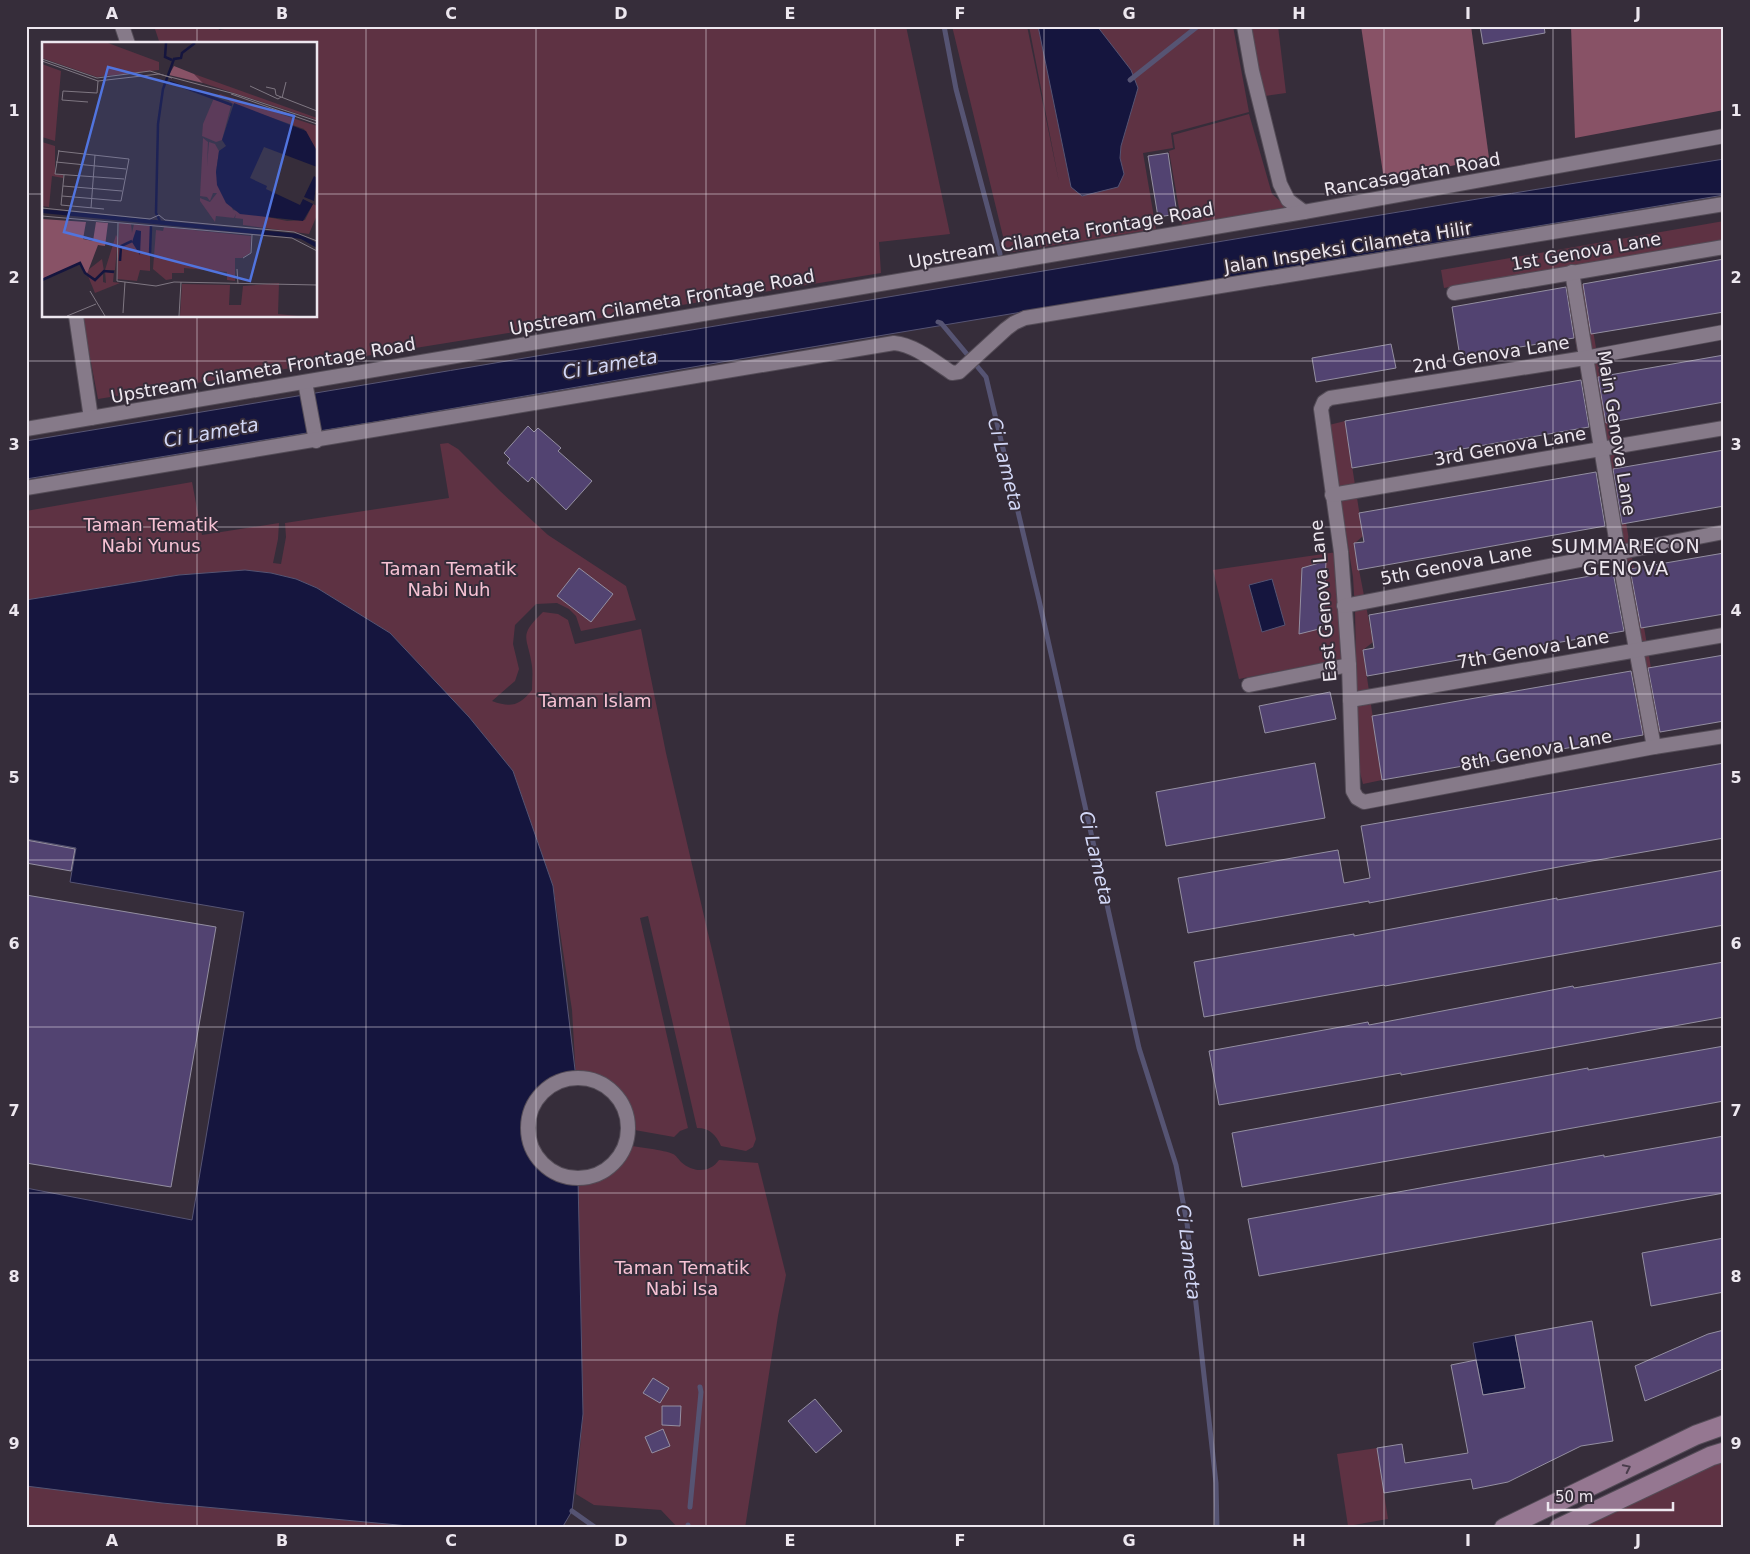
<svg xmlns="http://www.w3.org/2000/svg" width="1750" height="1554" viewBox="0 0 1750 1554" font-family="'DejaVu Sans',sans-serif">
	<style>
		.green { fill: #5e3243 }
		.forest { fill: #885266 }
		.water { fill: #15153e; stroke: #565473 }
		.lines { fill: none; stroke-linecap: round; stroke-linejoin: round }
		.stream { stroke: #565473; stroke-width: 5 }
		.building { fill: #524371; stroke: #948fa1 }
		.street-casing { stroke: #544c57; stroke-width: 16 }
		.secondary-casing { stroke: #544c57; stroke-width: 21 }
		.street { stroke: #867a89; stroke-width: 14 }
		.secondary { stroke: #957791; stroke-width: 19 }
		.oneway { stroke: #493c4b }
		.grid { fill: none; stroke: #ede7ef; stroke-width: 1; stroke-opacity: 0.55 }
		.labels { text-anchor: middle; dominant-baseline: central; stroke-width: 4; stroke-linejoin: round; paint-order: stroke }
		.street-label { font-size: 18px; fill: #ede7ef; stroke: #362d3a }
		.park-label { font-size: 18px; fill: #f7c2d4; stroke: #362d3a }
		.water-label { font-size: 19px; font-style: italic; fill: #d3d8f7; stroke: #362d3a }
		.neighbourhood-label { font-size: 19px; letter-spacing: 1px; fill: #ede7ef; stroke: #362d3a }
		.inset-river { fill: none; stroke: #15153e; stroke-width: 2.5 }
		.inset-road { fill: none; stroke: #7f7782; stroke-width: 1 }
		.view { fill: #5174de; fill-opacity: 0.15; stroke: #5174de; stroke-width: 2.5 }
		.inset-edge { fill: none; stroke: #ede7ef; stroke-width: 2.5 }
		.neatline { fill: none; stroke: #ede7ef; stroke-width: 2 }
		.grid-label { font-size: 16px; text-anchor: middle; font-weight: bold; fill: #ede7ef }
	</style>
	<rect width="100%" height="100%" fill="#362d3a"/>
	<g class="green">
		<path d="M154 26H218L219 30 239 26H906L950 234 879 242 881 273 98 399 82 316H316V44H160Z"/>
		<path d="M952 26H1027L1059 182 1029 26H1233L1249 112 1171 133 1173 148 1143 153 1156 229 1007 253Z"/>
		<path d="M1251 26H1278L1286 93 1265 96 1259 76Z"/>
		<path d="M1249 114 1272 194 1287 207 1182 226 1169 151 1175 149 1173 135Z"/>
		<path d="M1724 221V241L1444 288 1441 270Z"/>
		<path d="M1585 284 1662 732 1643 735 1566 287Z"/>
		<path d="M1345 421 1363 536 1354 544 1373 642 1363 650 1382 780 1363 784 1358 765 1355 610 1353 577 1329 425Z"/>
		<path d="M448 443 458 449 500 491 548 535 626 586 636 620 581 631 576 616 569 609 557 603 536 604 515 625 513 644 519 669 515 681 492 701C511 708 519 706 532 690 532 682 533 674 532 666 528 636 517 637 543 612L558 614 568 620 575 644 641 629 666 753 756 1139 753 1147 746 1151 721 1146C716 1135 710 1128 697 1128L648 916 640 918 688 1128 680 1131 674 1137 629 1129C629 1099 604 1079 576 1078L572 1010 553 886 513 771 469 717 390 633 317 588 296 579 271 573 245 570 179 575 26 600V511L192 482 202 535 279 523 278 539 273 563 281 564 286 537 285 523 449 498 440 444Z"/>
		<path d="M1337 552 1341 659 1239 679 1213 570Z"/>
		<path d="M626 1145C637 1147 665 1150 673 1154 676 1155 679 1160 681 1162 693 1173 710 1173 719 1160L758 1163 786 1275 778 1316 745 1528H678L661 1510 594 1505 576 1494 583 1414 578 1179C602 1175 615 1167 626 1145Z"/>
		<path d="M1377 1448 1388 1519 1348 1526 1337 1454Z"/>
		<path d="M1724 1461V1528H1580L1714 1464Z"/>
		<path d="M26 1486 162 1503 430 1528H26Z"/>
	</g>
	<g class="forest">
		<path d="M1361 26H1471L1489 158 1384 180Z"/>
		<path d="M1571 26H1724V110L1575 138Z"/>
	</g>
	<g class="water">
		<path d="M1038 26H1097L1131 70 1138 88 1121 146 1120 158 1124 174 1118 187 1082 196 1071 187Z"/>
		<path d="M1724 159V195L722 362 380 421 26 479V441C592 348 1157 250 1724 159Z"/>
		<path d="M245 570 271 573 296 579 317 588 390 633 469 717 513 771 553 886 576 1078C542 1082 517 1115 532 1148 536 1157 541 1164 549 1170 558 1175 568 1177 578 1179L583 1414 572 1511 562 1528H430L162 1503 26 1486V1188L192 1220 244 912 70 882 76 848 26 839V600L179 575Z"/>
		<path d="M1272 579 1285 625 1262 632 1249 585Z"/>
		<path d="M1515 1335 1525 1388 1483 1395 1473 1343Z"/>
	</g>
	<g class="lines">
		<g class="stream">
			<path d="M944 26 956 89 1000 254"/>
			<path d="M1130 80 1198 26"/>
			<path d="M938 322 941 323 986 377 1039 600 1139 1048 1176 1165 1187 1223 1216 1483 1217 1528"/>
			<path d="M690 1507 701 1392 700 1387"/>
			<path d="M572 1511 596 1528"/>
			<path d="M688 1528V1525"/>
		</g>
	</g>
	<g class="building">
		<path d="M1480 26H1544L1545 33 1483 44Z"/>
		<path d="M1168 153 1177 214 1158 217 1148 156Z"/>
		<path d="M1724 259V312L1591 334 1583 284Z"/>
		<path d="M1566 287 1574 338 1460 357 1452 307Z"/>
		<path d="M1391 344 1396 368 1316 382 1312 358Z"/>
		<path d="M1724 355V402L1606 423 1598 377Z"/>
		<path d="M1581 380 1589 427 1352 468 1345 421Z"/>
		<path d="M528 426 534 432 538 428 561 448 558 451 592 481 566 510 532 477 528 482 507 463 510 459 504 453Z"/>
		<path d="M1724 450V506L1622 524 1613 469Z"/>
		<path d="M1596 472 1605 526 1358 570 1354 543 1364 542 1359 513Z"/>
		<path d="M1724 553V614L1641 628 1630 569Z"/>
		<path d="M1326 561 1323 628 1299 634 1302 568Z"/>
		<path d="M579 568 613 594 591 622 557 596Z"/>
		<path d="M1613 572 1624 631 1367 676 1363 650 1374 648 1369 615Z"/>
		<path d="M1724 655V721L1660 732 1648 668Z"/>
		<path d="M1631 671 1643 735 1382 780 1372 716Z"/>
		<path d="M1330 692 1336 719 1265 733 1259 706Z"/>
		<path d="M1315 763 1325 818 1166 846 1156 792Z"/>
		<path d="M1724 763V838L1569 865 1369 903V901L1188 933 1178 878 1338 850 1344 883 1370 878 1361 826Z"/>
		<path d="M26 840 75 849 71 871 26 863Z"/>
		<path d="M1724 870V925L1385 986 1384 985 1204 1017 1194 962 1354 934V936L1557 898V900Z"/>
		<path d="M26 895 216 927 171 1187 26 1163Z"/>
		<path d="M1724 962V1017L1401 1075V1073L1219 1105 1209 1051 1368 1022 1369 1025 1573 986 1574 988Z"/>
		<path d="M1724 1046V1101L1242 1187 1232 1133 1588 1068V1070Z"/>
		<path d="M1724 1136V1193L1259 1276 1248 1219 1604 1155V1157Z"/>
		<path d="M1724 1238V1292L1651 1306 1642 1253Z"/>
		<path d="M1592 1321 1613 1441 1581 1446 1508 1482 1473 1489 1471 1479 1384 1493 1377 1448 1402 1444 1405 1463 1468 1453 1451 1365 1476 1360 1483 1395 1525 1388 1515 1335Z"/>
		<path d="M1724 1330V1368L1645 1401 1635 1366 1708 1334Z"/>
		<path d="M653 1378 669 1388 660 1403 643 1393Z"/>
		<path d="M815 1399 842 1431 816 1453 788 1421Z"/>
		<path d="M662 1406H681L680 1426 662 1425Z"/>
		<path d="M663 1429 670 1446 652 1453 645 1437Z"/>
	</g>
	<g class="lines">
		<defs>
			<g id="street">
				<path d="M122 26 128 44"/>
				<path d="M1244 26 1252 71 1280 184 1288 200 1304 212"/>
				<path d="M1572 272 1618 551 1654 747"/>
				<path d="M1454 293 1724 247"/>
				<path d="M76 316 91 418"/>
				<path d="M1724 332 1585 358 1330 398 1324 402 1321 409 1341 552 1349 665 1353 791 1357 798 1364 802 1654 747 1724 736"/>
				<path d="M305 382 316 441"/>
				<path d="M26 429 1304 212 1724 136"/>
				<path d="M26 488 894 343C915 345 935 362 952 373L959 372 1006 329 1014 323 1025 318 1724 204"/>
				<path d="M1332 495 1724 428"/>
				<path d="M1344 606 1724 532"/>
				<path d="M1249 685 1349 665"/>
				<path d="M1350 700 1724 635"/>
				<circle cx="578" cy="1128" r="50"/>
			</g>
			<g id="secondary">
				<path d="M1504 1528 1696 1435 1724 1425"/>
				<path d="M1559 1528 1711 1456 1724 1452"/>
			</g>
		</defs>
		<use href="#street" class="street-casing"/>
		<use href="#secondary" class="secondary-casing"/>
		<use href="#street" class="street"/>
		<use href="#secondary" class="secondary"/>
	</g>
	<defs><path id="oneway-chevron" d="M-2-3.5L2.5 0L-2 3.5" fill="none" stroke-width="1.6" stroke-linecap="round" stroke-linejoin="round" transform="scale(1.25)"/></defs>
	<use class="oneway" href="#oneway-chevron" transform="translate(1627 1468) rotate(-26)"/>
	<path class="grid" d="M197 26V44M366 26V1528M536 26V1528M706 26V1528M875 26V1528M1044 26V1528M1214 26V1528M1384 26V1528M1553 26V1528M26 194H44M316 194H1724M197 316V1528M26 361H1724M26 527H1724M26 694H1724M26 860H1724M26 1027H1724M26 1193H1724M26 1360H1724"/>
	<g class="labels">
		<g class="street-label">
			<text transform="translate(1412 174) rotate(-10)">Rancasagatan Road</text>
			<text transform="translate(1061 235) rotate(-10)">Upstream Cilameta Frontage Road</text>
			<text transform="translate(1348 247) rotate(-9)">Jalan Inspeksi Cilameta Hilir</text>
			<text transform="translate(1586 251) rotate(-10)">1st Genova Lane</text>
			<text transform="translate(662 302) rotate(-10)">Upstream Cilameta Frontage Road</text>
			<text transform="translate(1491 354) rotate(-9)">2nd Genova Lane</text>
			<text transform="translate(263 370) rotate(-10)">Upstream Cilameta Frontage Road</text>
			<text transform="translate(1617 433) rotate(81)">Main Genova Lane</text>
			<text transform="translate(1510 446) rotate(-10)">3rd Genova Lane</text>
			<text transform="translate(1456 564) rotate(-11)">5th Genova Lane</text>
			<text transform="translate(1323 601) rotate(-95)">East Genova Lane</text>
			<text transform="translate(1533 649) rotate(-10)">7th Genova Lane</text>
			<text transform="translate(1536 750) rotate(-11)">8th Genova Lane</text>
		</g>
		<g class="park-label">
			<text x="151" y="524">Taman Tematik<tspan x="151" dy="21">Nabi Yunus</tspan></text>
			<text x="449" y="568">Taman Tematik<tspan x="449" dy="21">Nabi Nuh</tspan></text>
			<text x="595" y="700">Taman Islam</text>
			<text x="682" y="1267">Taman Tematik<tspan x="682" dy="21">Nabi Isa</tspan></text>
		</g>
		<g class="water-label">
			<text transform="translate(610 364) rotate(-10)">Ci Lameta</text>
			<text transform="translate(211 432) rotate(-10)">Ci Lameta</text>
			<text transform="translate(1006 464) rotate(76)">Ci Lameta</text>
			<text transform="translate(1097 858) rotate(77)">Ci Lameta</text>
			<text transform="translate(1189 1252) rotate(83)">Ci Lameta</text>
		</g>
		<g class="neighbourhood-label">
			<text x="1626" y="546">SUMMARECON<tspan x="1626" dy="22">GENOVA</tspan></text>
		</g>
	</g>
	<g transform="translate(42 42)">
		<rect width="275" height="275" fill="#362d3a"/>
		<path d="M0 1H66L117 20V28L55 35 0 16ZM0 22 19 29 13 99 0 95ZM152 32 275 76V78L161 41ZM178 52 275 84V109L262 87 191 62 182 54 174 55ZM172 56 189 64 180 98 174 100 160 94 161 82ZM161 96 166 100 165 124 167 100 173 102 177 109 174 130 191 168 245 179 263 178 271 162 275 164V173L267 192 201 183V177L193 176 194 172 192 176 174 174 173 180 158 159V156L168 160 175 151H171L168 159 165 155 158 154ZM0 100 13 104V132L21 133V136L10 134 7 165 0 164ZM77 181 89 182 90 191 92 182 108 184V229L98 228 95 239 75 237ZM122 185 209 194 208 211 200 216H193V239L185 238V230L142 226V231H130V237L124 238 111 227 114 188 121 189ZM74 193 76 196 73 228H63ZM60 217 62 229 54 237 45 232 46 228ZM63 229 72 230 71 240 78 241 53 251 46 234 54 238 61 232V240L64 241ZM237 241 236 272 256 274H138L140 242 188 243 187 263H199L201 244Z" fill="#5e3243"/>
		<path d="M132 24 152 32 161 41 127 33ZM0 177 44 180 41 197 51 199 54 180 66 181 63 204 56 203 45 232 38 221 0 237Z" fill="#885266"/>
		<path d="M192 61 264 89 275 109V125L222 105 208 136 225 144 224 147 258 163 261 157 271 162 261 179 198 172 184 161 175 143 174 130 177 109 184 104 180 98ZM272 134 275 136 272 159 262 155ZM0 167 257 192 275 201V206L259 197 246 195 0 171ZM94 188 99 189 98 213 90 200Z" fill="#15153e"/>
		<path class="inset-river" d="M124 1 123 15 130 18M128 40 190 63M118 179 114 171 116 82 121 47 132 17 139 16 140 11 153 1M108 213 109 184M78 219 79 204 90 199M0 238 38 221 43 231 53 238 62 229 72 230"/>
		<path class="inset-road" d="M0 17 55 36 108 29 130 36M0 19 56 39 117 32 193 52 275 79M208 44 236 57 239 55M224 45 233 47 234 53 275 69M189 52 275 82M240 56 244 40M46 60 20 58 21 49 55 51 56 39M17 108 13 132 82 137M16 109 87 117 79 159 20 154M14 120 84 127M22 133 19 163 62 167M21 144 80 149M0 166 108 177 117 173 123 178 252 190 275 199M49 166 53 113M0 174 250 196 275 209M76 181 75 239 114 244 132 240 275 243M201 216 209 211 210 193M195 227 196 242M48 249 63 274M81 271 83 240M25 274 54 262M137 274 139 240"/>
		<path class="view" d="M66 25 252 74 208 239 22 190Z"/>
		<rect width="275" height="275" class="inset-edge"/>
	</g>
	<rect width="1750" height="1554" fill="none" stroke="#362d3a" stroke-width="55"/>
	<path d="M1548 1502v8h125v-8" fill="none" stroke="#ede7ef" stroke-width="2.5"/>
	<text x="1555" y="1502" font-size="15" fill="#ede7ef" stroke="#362d3a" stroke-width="4" paint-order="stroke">50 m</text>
	<rect x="28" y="28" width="1694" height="1498" class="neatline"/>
	<g class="grid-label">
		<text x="112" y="19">A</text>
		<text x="282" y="19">B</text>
		<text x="451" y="19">C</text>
		<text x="621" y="19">D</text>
		<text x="790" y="19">E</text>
		<text x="960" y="19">F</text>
		<text x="1129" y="19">G</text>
		<text x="1299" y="19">H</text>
		<text x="1468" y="19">I</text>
		<text x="1638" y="19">J</text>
		<text x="14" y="116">1</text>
		<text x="1736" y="116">1</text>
		<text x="14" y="283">2</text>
		<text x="1736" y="283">2</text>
		<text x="14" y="450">3</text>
		<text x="1736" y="450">3</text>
		<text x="14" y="616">4</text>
		<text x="1736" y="616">4</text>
		<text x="14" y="783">5</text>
		<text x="1736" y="783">5</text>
		<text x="14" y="949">6</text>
		<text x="1736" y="949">6</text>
		<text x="14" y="1116">7</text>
		<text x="1736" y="1116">7</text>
		<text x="14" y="1282">8</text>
		<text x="1736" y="1282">8</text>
		<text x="14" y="1449">9</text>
		<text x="1736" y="1449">9</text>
		<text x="112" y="1546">A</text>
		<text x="282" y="1546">B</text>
		<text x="451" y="1546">C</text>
		<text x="621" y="1546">D</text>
		<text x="790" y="1546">E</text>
		<text x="960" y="1546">F</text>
		<text x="1129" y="1546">G</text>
		<text x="1299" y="1546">H</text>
		<text x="1468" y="1546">I</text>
		<text x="1638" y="1546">J</text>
	</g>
</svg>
